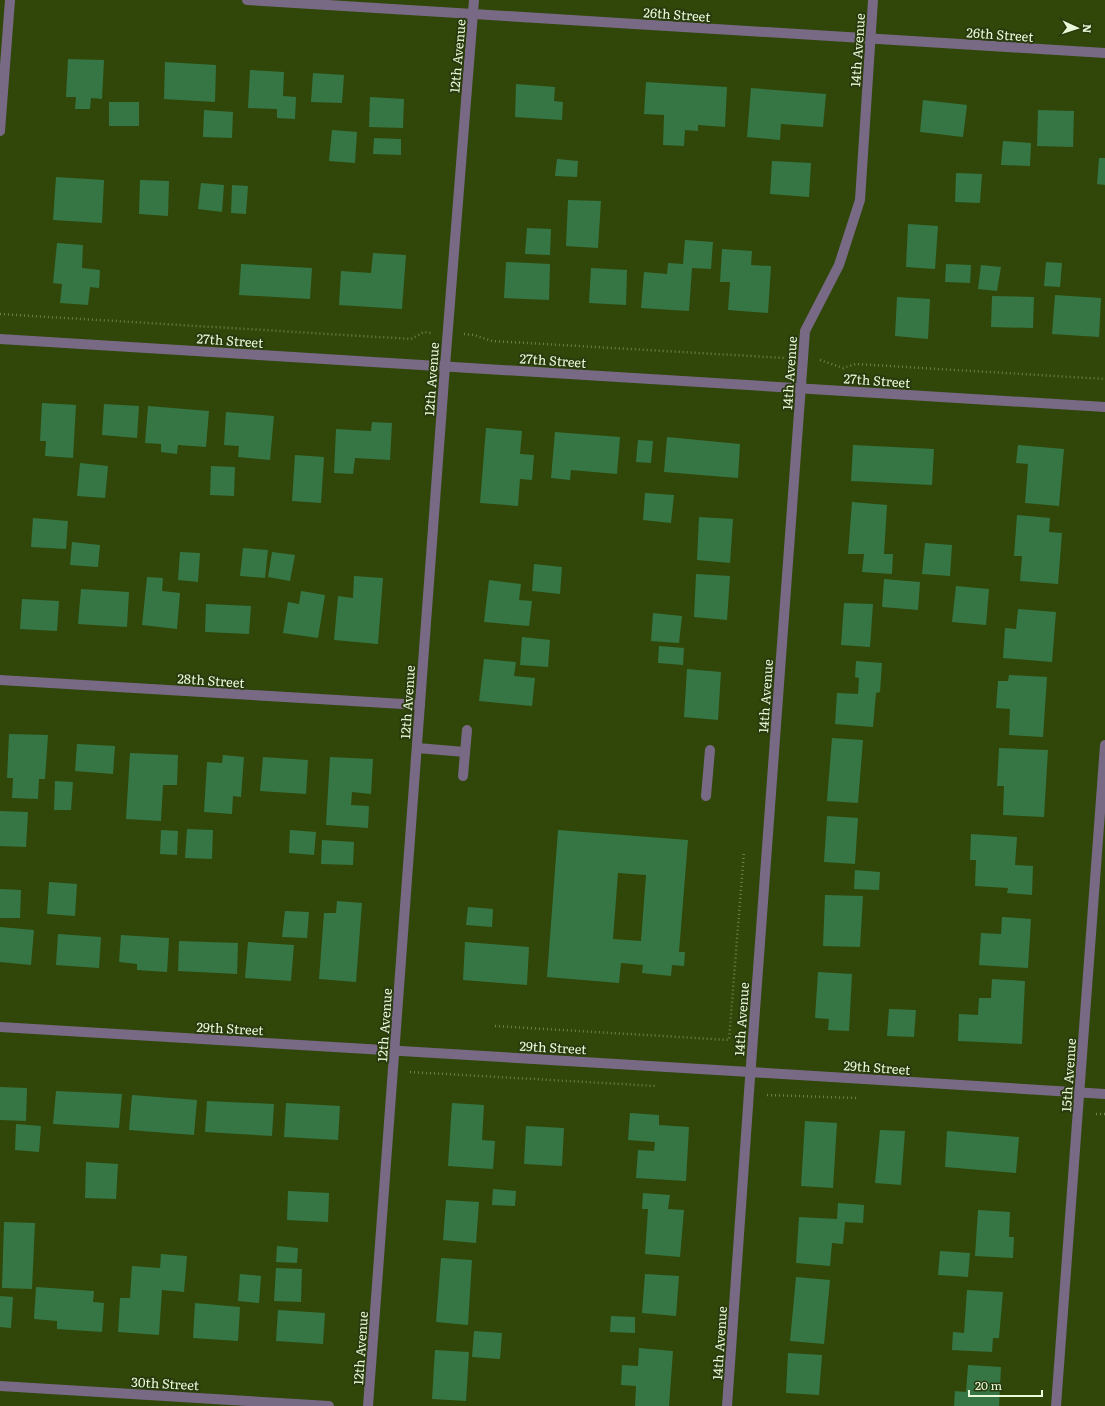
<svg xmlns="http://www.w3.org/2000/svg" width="1105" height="1406" viewBox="0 0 1105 1406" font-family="Literata,serif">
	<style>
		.building { fill: #367644; fill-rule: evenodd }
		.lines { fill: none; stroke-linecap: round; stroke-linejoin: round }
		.path { stroke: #6c814d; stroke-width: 2.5; stroke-dasharray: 1 3; stroke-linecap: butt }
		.lane { stroke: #786985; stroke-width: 10 }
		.street { stroke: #786985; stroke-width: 10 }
		.labels { text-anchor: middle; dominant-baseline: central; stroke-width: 4; stroke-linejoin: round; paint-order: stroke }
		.street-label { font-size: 13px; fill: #e9f9d9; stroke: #293b0e }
	</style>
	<rect width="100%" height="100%" fill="#304709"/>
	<g class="building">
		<path d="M68 59 104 60 102 99 91 98 90 109H75L76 97H66Z"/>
		<path d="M165 62 216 65 215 102 164 99Z"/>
		<path d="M250 70 284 72 283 96 296 97 295 119 277 118V109L248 108Z"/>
		<path d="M313 73 344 75 342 103 311 102Z"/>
		<path d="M646 82 727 87 725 127 698 125V131L685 130 684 146 663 145 664 115 644 114Z"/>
		<path d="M516 84 555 87 554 101 563 102 562 120 515 117Z"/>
		<path d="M751 88 826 94 823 127 781 124 780 140 747 137Z"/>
		<path d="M370 97 404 99 403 128 369 127Z"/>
		<path d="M923 100 967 105 963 137 920 132Z"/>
		<rect x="109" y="102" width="30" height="24"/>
		<path d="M204 110 233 112 232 138 203 137Z"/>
		<path d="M1038 110 1074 111 1073 147 1037 146Z"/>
		<path d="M332 130 357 132 355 163 329 161Z"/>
		<path d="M374 138 401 139V155L373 154Z"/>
		<path d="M1003 141 1031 143 1030 166 1001 165Z"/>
		<path d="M1099 158H1105V185L1097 184Z"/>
		<path d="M557 159 578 161 577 177 555 176Z"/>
		<path d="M772 161 811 163 809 197 770 194Z"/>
		<path d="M956 173 982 174 980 203 955 202Z"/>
		<path d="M56 177 104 180 102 223 53 220Z"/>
		<path d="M140 180 169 181 168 216 139 214Z"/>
		<path d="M201 183 224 185 222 212 198 209Z"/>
		<path d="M232 185 248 186 246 214 231 213Z"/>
		<path d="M568 200 601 201 598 248 566 246Z"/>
		<path d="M908 224 938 226 935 269 906 267Z"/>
		<path d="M527 228 551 229 550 255 525 254Z"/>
		<path d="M685 240 713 242 711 269 692 268 689 311 641 308 644 272 667 274 668 263 683 264Z"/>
		<path d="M57 243 83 245 82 268 100 270 99 288 90 287 88 305 60 303 62 284 53 283Z"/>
		<path d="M722 249 752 251 751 265 771 266 768 313 728 310 730 282H720Z"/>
		<path d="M373 253 406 255 402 309 339 305 341 271 371 273Z"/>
		<path d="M506 262 550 264 549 300 504 298Z"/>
		<path d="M1046 262 1062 263 1060 287 1044 286Z"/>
		<path d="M241 264 312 268 310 299 239 295Z"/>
		<path d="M946 264 971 265 970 283 945 282Z"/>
		<path d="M981 265 1001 267 997 291 978 289Z"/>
		<path d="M591 268 627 270 626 305 589 303Z"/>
		<path d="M1055 295 1101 298 1099 337 1052 334Z"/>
		<path d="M992 296 1034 297 1033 328 991 327Z"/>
		<path d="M897 297 930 299 928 339 895 336Z"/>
		<path d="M42 403 76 405 73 458 45 456 46 441H40Z"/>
		<path d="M104 404 139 406 137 438 102 435Z"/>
		<path d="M148 406 209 411 206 447 178 445 177 454 161 452V444L145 443Z"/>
		<path d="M226 412 274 416 270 460 238 457 239 446 224 445Z"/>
		<path d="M372 422 392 423 390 460 355 458 353 474 334 473 336 429 371 431Z"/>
		<path d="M486 428 522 431 520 454 534 455 532 480 520 479 518 506 480 503Z"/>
		<path d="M555 432 620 437 617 474 571 470 570 480 551 478Z"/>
		<path d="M667 437 740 444 738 478 664 472Z"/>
		<path d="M638 440 653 441 651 463 636 462Z"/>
		<path d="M853 445 934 449 932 485 851 481Z"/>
		<path d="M1018 445 1064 449 1059 506 1025 503 1028 464 1016 463Z"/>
		<path d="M295 455 324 457 321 503 292 501Z"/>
		<path d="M80 463 108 466 105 498 77 496Z"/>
		<path d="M211 466 235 467 234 496 210 495Z"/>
		<path d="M645 493 674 495 671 523 643 520Z"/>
		<path d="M852 502 887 505 884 554H893L892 574 862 572 864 554H848Z"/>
		<path d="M1017 515 1050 518 1049 532 1062 533 1058 584 1020 581 1022 556H1014Z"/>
		<path d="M699 517 733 519 730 563 697 560Z"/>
		<path d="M33 518 68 521 66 549 31 547Z"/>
		<path d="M72 542 100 545 98 567 70 565Z"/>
		<path d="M925 543 952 545 950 576 922 574Z"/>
		<path d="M243 548 268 550 265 578 240 576Z"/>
		<path d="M180 552 200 553 198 582 178 580Z"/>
		<path d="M272 552 295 555 290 581 268 577Z"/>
		<path d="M534 564 562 567 560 594 532 591Z"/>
		<path d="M696 574 730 576 727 620 694 617Z"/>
		<path d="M354 576 383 578 378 644 334 640 338 596 353 598Z"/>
		<path d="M147 577 163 578 162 591 180 593 177 629 142 625Z"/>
		<path d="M884 579 920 582 918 610 882 607Z"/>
		<path d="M489 580 521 584 519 600 532 601 529 626 484 622Z"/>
		<path d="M956 586 989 589 986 625 952 622Z"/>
		<path d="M81 589 129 592 127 627 78 624Z"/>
		<path d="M301 591 325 595 318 638 283 633 288 602 299 604Z"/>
		<path d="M22 599 59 601 57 631 20 629Z"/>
		<path d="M844 603 873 604 870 647 841 645Z"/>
		<path d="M206 604 251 606 249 634 205 632Z"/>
		<path d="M1018 609 1056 612 1052 662 1003 658 1005 628 1016 629Z"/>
		<path d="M653 613 682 616 679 643 651 641Z"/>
		<path d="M522 637 550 640 548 667 520 665Z"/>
		<path d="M659 646 684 648 683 665 658 663Z"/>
		<path d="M484 659 516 662 514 676 535 678 532 706 479 701Z"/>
		<path d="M856 661 882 663 880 692 876 693 873 727 835 724 837 693 858 694 859 678 855 677Z"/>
		<path d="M687 669 721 672 718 720 684 717Z"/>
		<path d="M1009 675 1047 677 1043 737 1009 735 1010 709 996 708 998 681H1008Z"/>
		<path d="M9 734 48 735 45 779H39L38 799 12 798 13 778H7Z"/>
		<path d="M832 738 863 740 858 803 827 801Z"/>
		<path d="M77 744 115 746 113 774 75 771Z"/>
		<path d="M999 748 1048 750 1044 817 1003 815 1004 786H997Z"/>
		<path d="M130 753 178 755 177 785H163L161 821 126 819Z"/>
		<path d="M223 755 244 757 241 797 233 796 232 814 204 812 207 762 222 763Z"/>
		<path d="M263 757 308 760 306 794 260 791Z"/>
		<path d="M330 757 373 759 371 794 352 792 351 805 369 806 368 828 326 825Z"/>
		<path d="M55 781 73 782 71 810H54Z"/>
		<path d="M0 811 28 812 26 847 0 846Z"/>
		<path d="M827 816 858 818 855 864 824 862Z"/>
		<path d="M187 829 213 830 212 859 185 858Z"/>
		<path d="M161 830 178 831 177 855 160 854Z"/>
		<path d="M290 830 316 832 314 855 289 853Z"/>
		<path d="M558 830 688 840 679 952H685L684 966 672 965 671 976 642 973 643 965 621 963 619 983 547 977ZM618 873 646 875 641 941 613 939Z"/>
		<path d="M971 834 1017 837 1015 865 1033 866 1032 895 1007 893 1008 888 975 886 976 860H970Z"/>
		<path d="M322 840 354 842 353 865 321 864Z"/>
		<path d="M855 870 880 872 879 890 854 889Z"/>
		<path d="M49 882 77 884 75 916 47 914Z"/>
		<path d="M0 889 21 890 20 918H0Z"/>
		<path d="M825 895 863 896 860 947 823 946Z"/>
		<path d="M337 901 362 903 356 982 319 979 324 913H336Z"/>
		<path d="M468 907 493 909 492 927 466 925Z"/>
		<path d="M285 911 309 912 307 938 282 937Z"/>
		<path d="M1002 917 1031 919 1028 968 979 965 981 933 1001 934Z"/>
		<path d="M0 927 34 930 31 965 0 962Z"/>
		<path d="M58 934 101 937 99 968 56 965Z"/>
		<path d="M121 935 169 938 167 972 137 970V964L119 962Z"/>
		<path d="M179 941 238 943 237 974 178 971Z"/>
		<path d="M248 942 294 945 291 981 245 978Z"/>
		<path d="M465 942 529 947 527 985 463 980Z"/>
		<path d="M818 972 852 974 849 1031 828 1030 829 1019 815 1018Z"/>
		<path d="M992 979 1025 981 1022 1044 958 1041 959 1014 978 1015 979 998H991Z"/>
		<path d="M889 1009 916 1010 914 1037 887 1036Z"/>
		<path d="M0 1087 27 1088 26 1121 0 1120Z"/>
		<path d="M56 1091 122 1094 119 1128 53 1124Z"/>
		<path d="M132 1095 197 1100 194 1135 129 1130Z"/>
		<path d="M207 1101 274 1104 272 1136 205 1132Z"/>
		<path d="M286 1103 340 1106 338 1140 284 1137Z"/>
		<path d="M452 1103 484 1105 482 1140 495 1141 493 1169 448 1166Z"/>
		<path d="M630 1113 659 1115V1125L689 1127 686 1181 636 1178 638 1150 654 1151 655 1142 628 1140Z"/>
		<path d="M805 1121 837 1123 833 1188 801 1186Z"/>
		<path d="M16 1124 41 1126 39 1152 15 1150Z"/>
		<path d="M526 1126 564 1128 562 1166 524 1164Z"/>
		<path d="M880 1130 905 1131 901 1185 875 1183Z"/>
		<path d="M947 1131 1019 1137 1016 1173 945 1167Z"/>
		<path d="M86 1162 118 1164 116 1199 85 1198Z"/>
		<path d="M493 1189 516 1191 515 1206 492 1205Z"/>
		<path d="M288 1191 329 1193 328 1222 287 1220Z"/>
		<path d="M643 1193 670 1195 668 1209 684 1210 680 1257 645 1254 648 1209H642Z"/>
		<path d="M446 1200 479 1202 476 1243 443 1240Z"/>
		<path d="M838 1203 864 1205 863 1223 845 1222 843 1244 832 1243 830 1266 796 1263 799 1217 837 1219Z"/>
		<path d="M978 1210 1010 1212 1009 1237H1014L1013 1258 975 1256Z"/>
		<path d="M4 1222 35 1223 32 1289 2 1288Z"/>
		<path d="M277 1246 298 1248 297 1263 276 1262Z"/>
		<path d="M940 1251 970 1253 968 1277 938 1275Z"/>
		<path d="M161 1254 187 1256 184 1292 162 1290 159 1335 118 1332 120 1298H130L132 1266 160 1268Z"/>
		<path d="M441 1258 472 1260 468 1325 436 1322Z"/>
		<path d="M276 1268 302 1269 301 1302 274 1301Z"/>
		<path d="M240 1274 261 1276 259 1303 238 1301Z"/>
		<path d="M645 1274 679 1276 676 1316 642 1313Z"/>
		<path d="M796 1277 830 1280 824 1344 790 1341Z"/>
		<path d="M36 1287 94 1291 93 1302 104 1303 102 1332 57 1329V1321L34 1319Z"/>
		<path d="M967 1290 1003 1292 999 1338H993L992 1352 952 1350 953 1332 964 1333Z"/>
		<path d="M0 1296 13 1297 11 1328 0 1327Z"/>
		<path d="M195 1303 240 1307 238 1341 193 1338Z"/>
		<path d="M278 1310 325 1313 323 1344 276 1341Z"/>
		<path d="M611 1316 635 1317V1333L610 1332Z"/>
		<path d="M474 1331 502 1333 500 1359 472 1357Z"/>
		<path d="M639 1348 673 1351 669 1406H635L636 1386 621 1385 622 1365 638 1366Z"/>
		<path d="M435 1350 469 1352 466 1401 432 1399Z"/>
		<path d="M788 1353 822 1355 819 1395 786 1393Z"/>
		<path d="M968 1365 1001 1367 999 1406H954L955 1391 966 1392Z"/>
	</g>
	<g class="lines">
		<g class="path">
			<path d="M0 314 411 339 424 332 431 333"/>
			<path d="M464 334 474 335 492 341 785 358"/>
			<path d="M820 360 843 368 856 364 1105 379"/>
			<path d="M495 1026 729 1040 744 851"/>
			<path d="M410 1072 656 1086"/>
			<path d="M767 1095 857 1098"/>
			<path d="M1096 1114H1105"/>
		</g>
		<g class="lane">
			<path d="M417 748 465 752"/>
			<path d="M463 776 467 730"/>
			<path d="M706 796 710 750"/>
		</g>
		<g class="street">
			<path d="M247 0 1105 53"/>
			<path d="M0 131 10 0"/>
			<path d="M0 339 1105 407"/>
			<path d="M0 680 420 705"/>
			<path d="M0 1027 750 1072 1105 1094"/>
			<path d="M0 1386 329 1406"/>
			<path d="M368 1406 445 366 474 0"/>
			<path d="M727 1406 749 1092 805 331 839 265 860 200 873 0"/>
			<path d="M1056 1406 1105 745"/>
		</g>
	</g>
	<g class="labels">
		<g class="street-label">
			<text transform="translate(677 14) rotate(4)">26th Street</text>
			<text transform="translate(1000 34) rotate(4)">26th Street</text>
			<text transform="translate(857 50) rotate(-86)">14th Avenue</text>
			<text transform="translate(457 56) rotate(-85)">12th Avenue</text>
			<text transform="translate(230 340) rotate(4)">27th Street</text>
			<text transform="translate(553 360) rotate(4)">27th Street</text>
			<text transform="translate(789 373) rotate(-86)">14th Avenue</text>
			<text transform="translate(431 379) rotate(-86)">12th Avenue</text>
			<text transform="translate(877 380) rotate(4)">27th Street</text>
			<text transform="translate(211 680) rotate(4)">28th Street</text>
			<text transform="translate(765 696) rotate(-86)">14th Avenue</text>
			<text transform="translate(407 702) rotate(-86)">12th Avenue</text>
			<text transform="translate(741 1019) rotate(-86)">14th Avenue</text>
			<text transform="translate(384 1025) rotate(-86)">12th Avenue</text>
			<text transform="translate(230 1028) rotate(3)">29th Street</text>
			<text transform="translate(553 1047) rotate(3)">29th Street</text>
			<text transform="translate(877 1067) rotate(4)">29th Street</text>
			<text transform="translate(1068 1075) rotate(-86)">15th Avenue</text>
			<text transform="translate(719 1343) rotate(-86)">14th Avenue</text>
			<text transform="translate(360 1348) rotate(-86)">12th Avenue</text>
			<text transform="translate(165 1383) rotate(3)">30th Street</text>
		</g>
	</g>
	<g transform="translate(1077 28) rotate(93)" stroke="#293b0e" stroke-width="3" paint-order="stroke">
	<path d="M0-3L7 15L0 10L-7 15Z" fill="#e9f9d9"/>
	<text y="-6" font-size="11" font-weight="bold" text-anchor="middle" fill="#e9f9d9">N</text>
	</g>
	<path d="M969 1390v6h73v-6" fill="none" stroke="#e9f9d9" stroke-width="2"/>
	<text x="975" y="1390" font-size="12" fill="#e9f9d9" stroke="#293b0e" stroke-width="3" paint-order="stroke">20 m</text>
</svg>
